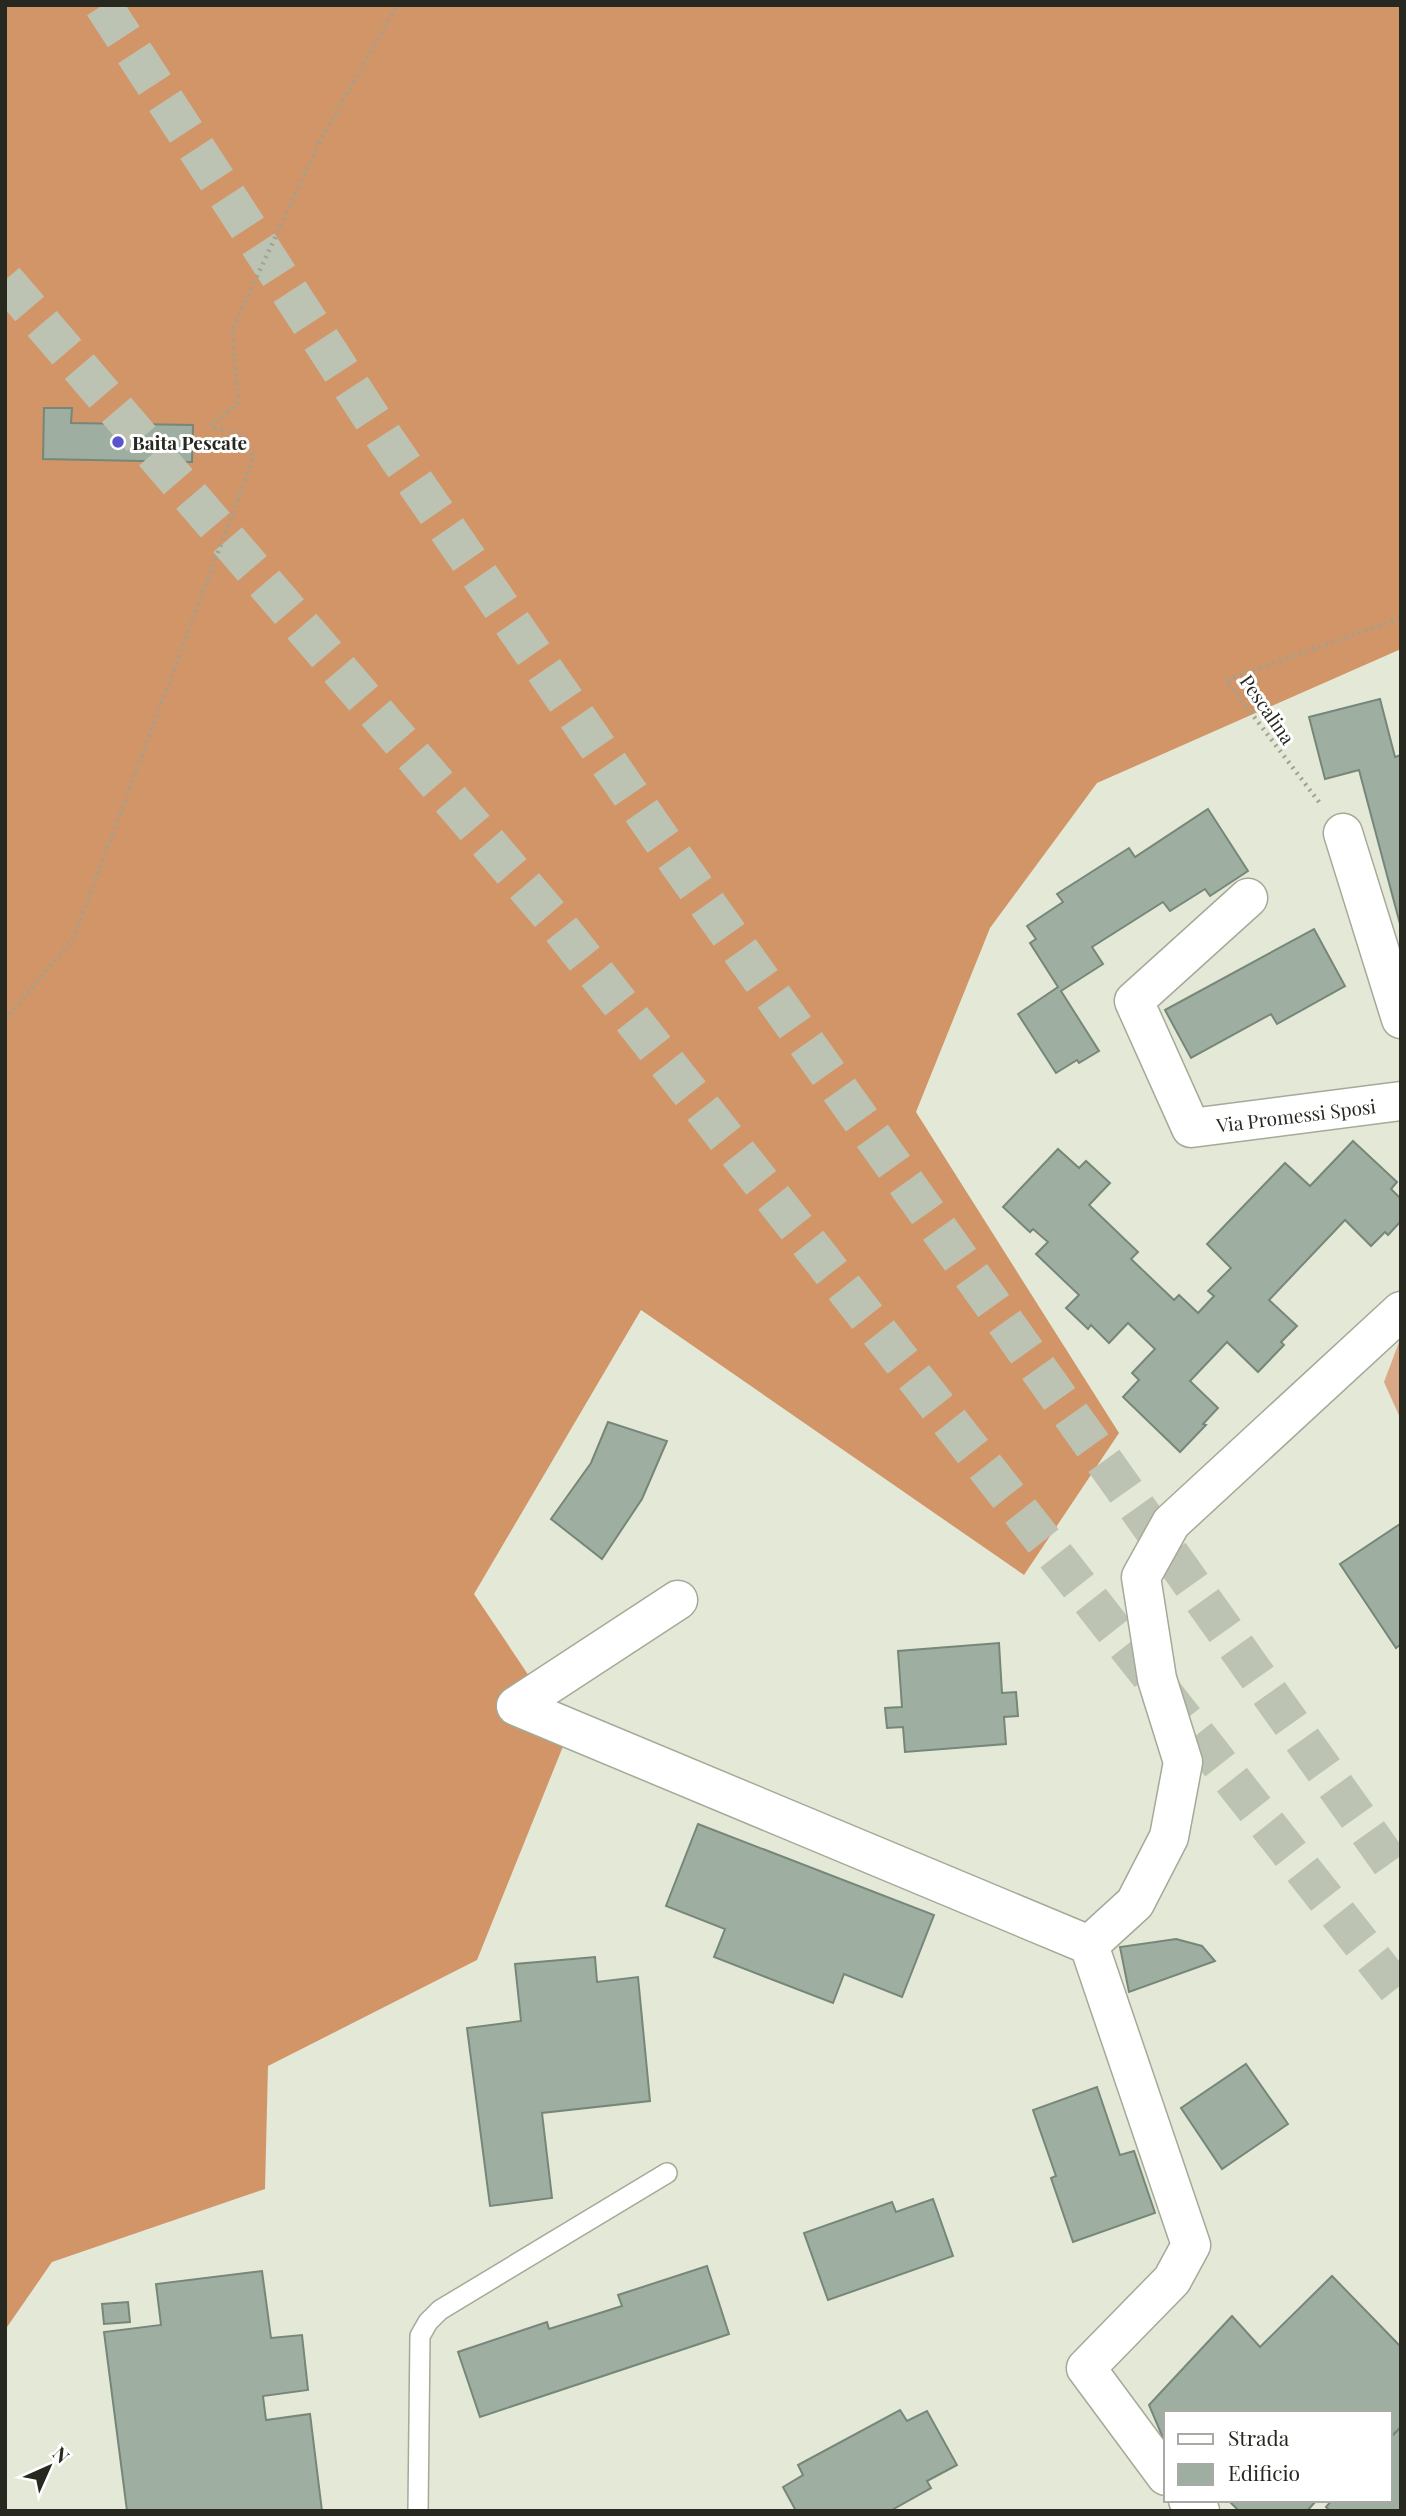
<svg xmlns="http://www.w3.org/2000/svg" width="1406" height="2516" viewBox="0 0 1406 2516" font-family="'Playfair Display',serif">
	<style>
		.green { fill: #d9a987 }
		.forest { fill: #d29568 }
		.building { fill: #9eafa2; stroke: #76877a; stroke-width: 2 }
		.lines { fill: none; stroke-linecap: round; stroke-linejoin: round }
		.highway-tunnel { stroke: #bdc3b2; stroke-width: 38; stroke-dasharray: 38 19; stroke-linecap: butt }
		.lane-casing { stroke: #a4aa97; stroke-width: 22 }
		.street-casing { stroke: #a4aa97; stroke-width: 41 }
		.path { stroke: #9ea293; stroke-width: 4.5; stroke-dasharray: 2 5; stroke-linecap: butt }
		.lane { stroke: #fff; stroke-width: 19 }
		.street { stroke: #fff; stroke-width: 38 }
		.poi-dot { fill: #5b54cc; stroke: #fff; stroke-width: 2.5 }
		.labels { text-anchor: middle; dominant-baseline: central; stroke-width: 6; stroke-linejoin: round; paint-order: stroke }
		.poi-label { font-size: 19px; font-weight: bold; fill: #272921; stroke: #fff; text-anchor: start }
		.street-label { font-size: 19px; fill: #272921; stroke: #fff }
	</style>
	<rect width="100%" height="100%" fill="#e3e9d6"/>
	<path class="green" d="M1401 1337V1420L1384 1382Z"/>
	<path class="forest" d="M5 5H1401V649L1097 783 990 928 916 1112 1119 1433 1024 1575 641 1310 474 1594 568 1734 477 1960 268 2066 265 2189 52 2262 5 2330Z"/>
	<g class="building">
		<path d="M44 408H72L71 423 193 425 192 462 43 459Z"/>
		<path d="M1380 699 1395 757 1401 755 1400 924 1359 770 1325 779 1309 717Z"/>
		<path d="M1208 809 1248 871 1210 896 1205 889 1170 911 1163 902 1092 947 1103 964 1061 991 1099 1051 1079 1063 1077 1060 1056 1073 1018 1014 1058 987 1030 943 1036 939 1027 926 1063 902 1057 894 1129 848 1135 857Z"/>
		<path d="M1314 929 1345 986 1277 1024 1271 1014 1191 1058 1165 1010Z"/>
		<path d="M1353 1141 1397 1182 1391 1189 1401 1199V1221L1388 1235 1385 1232 1371 1246 1345 1220 1269 1300 1297 1326 1281 1342 1284 1345 1258 1372 1227 1342 1190 1381 1218 1408 1203 1424 1206 1425 1180 1452 1123 1397 1139 1380 1132 1373 1155 1349 1128 1323 1109 1343 1091 1325 1088 1329 1066 1308 1079 1295 1036 1254 1048 1242 1033 1229 1030 1232 1003 1207 1058 1149 1079 1168 1086 1161 1110 1183 1089 1205 1138 1252 1131 1259 1174 1300 1179 1295 1198 1313 1214 1296 1208 1291 1231 1268 1207 1244 1285 1163 1310 1186Z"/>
		<path d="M608 1422 667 1441 642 1499 602 1559 551 1519 591 1463Z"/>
		<path d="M1400 1524 1401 1644 1396 1648 1340 1564Z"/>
		<path d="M999 1643 1002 1693 1016 1692 1018 1716 1004 1717 1006 1744 905 1752 903 1727 887 1728 885 1708 902 1707 898 1651Z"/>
		<path d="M698 1824 934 1915 902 1997 844 1974 833 2003 714 1957 725 1929 666 1906Z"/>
		<path d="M1176 1939 1202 1946 1215 1961 1129 1992 1120 1947Z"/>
		<path d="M595 1957 597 1982 638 1977 650 2101 542 2113 552 2198 490 2206 467 2028 521 2021 515 1964Z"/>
		<path d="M1246 2064 1288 2124 1222 2169 1181 2108Z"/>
		<path d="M1097 2087 1120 2155 1134 2151 1155 2213 1073 2242 1051 2178 1056 2176 1033 2110Z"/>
		<path d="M933 2199 953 2256 828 2300 804 2233 892 2202 896 2212Z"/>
		<path d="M707 2266 729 2334 480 2417 458 2352 547 2322 549 2329 622 2306 618 2295Z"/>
		<path d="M262 2271 271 2338 302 2335 308 2390 263 2396 266 2420 310 2414 322 2511H127L104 2332 161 2325 156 2284Z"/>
		<path d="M1332 2276 1401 2347V2427L1390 2438V2413H1166V2441L1163 2438 1149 2405 1232 2316 1260 2347Z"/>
		<path d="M128 2302 130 2322 104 2324 102 2304Z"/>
		<path d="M900 2410 907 2421 927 2411 957 2465 927 2481 931 2488 890 2511H796L783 2487 803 2475 798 2465Z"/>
		<path d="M1401 2427V2511H1330L1326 2507 1332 2500H1390V2438Z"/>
		<path d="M1228 2500H1317L1307 2511H1239Z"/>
	</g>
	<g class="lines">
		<g class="highway-tunnel">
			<path d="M103 5 386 440 661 839 1401 1878"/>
			<path d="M5 280 554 920 1401 1994"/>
		</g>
		<defs>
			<path id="lane" d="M418 2511 420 2336 428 2322 440 2310 667 2173"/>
			<g id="street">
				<path d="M1343 833 1401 1019"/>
				<path d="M1248 898 1134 1001 1191 1128 1401 1101"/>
				<path d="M678 1600 516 1706 1089 1945 1191 2245 1172 2280 1086 2368 1166 2476"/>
				<path d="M1089 1945 1135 1903 1169 1837 1183 1762 1157 1679 1141 1577 1171 1523 1401 1311"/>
				<path d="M1188 2500 1200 2511"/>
			</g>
		</defs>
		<use href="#lane" class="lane-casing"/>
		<use href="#street" class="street-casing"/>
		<g class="path">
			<path d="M210 426 238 403 232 330 321 139 397 5"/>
			<path d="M1319 802 1226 680 1401 618"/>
			<path d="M5 1020 74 937 254 456 239 434 209 427"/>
		</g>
		<use href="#lane" class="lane"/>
		<use href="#street" class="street"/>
	</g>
	<circle class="poi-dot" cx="118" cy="442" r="7"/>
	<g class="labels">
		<g class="poi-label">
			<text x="132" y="442">Baita Pescate</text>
		</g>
		<g class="street-label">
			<text transform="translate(1268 709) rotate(55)">Pescalina</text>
			<text transform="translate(1296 1115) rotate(-7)">Via Promessi Sposi</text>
		</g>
	</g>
	<rect width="1406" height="2516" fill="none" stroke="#272921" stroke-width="14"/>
	<rect x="1164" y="2411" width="228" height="91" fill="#ffffff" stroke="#a9a9a6" stroke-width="2"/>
	<rect x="1178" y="2434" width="35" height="10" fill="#ffffff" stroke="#a9a9a6" stroke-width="2"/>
	<text x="1228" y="2446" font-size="21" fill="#272921">Strada</text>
	<rect x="1178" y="2464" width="35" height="21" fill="#9eafa2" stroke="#a9a9a6" stroke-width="2"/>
	<text x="1228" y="2481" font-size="21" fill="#272921">Edificio</text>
	<g transform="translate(49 2467) rotate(45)" stroke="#ffffff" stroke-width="5" paint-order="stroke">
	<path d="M0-5L12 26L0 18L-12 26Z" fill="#272921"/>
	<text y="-10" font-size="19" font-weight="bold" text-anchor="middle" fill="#272921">N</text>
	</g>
</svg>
